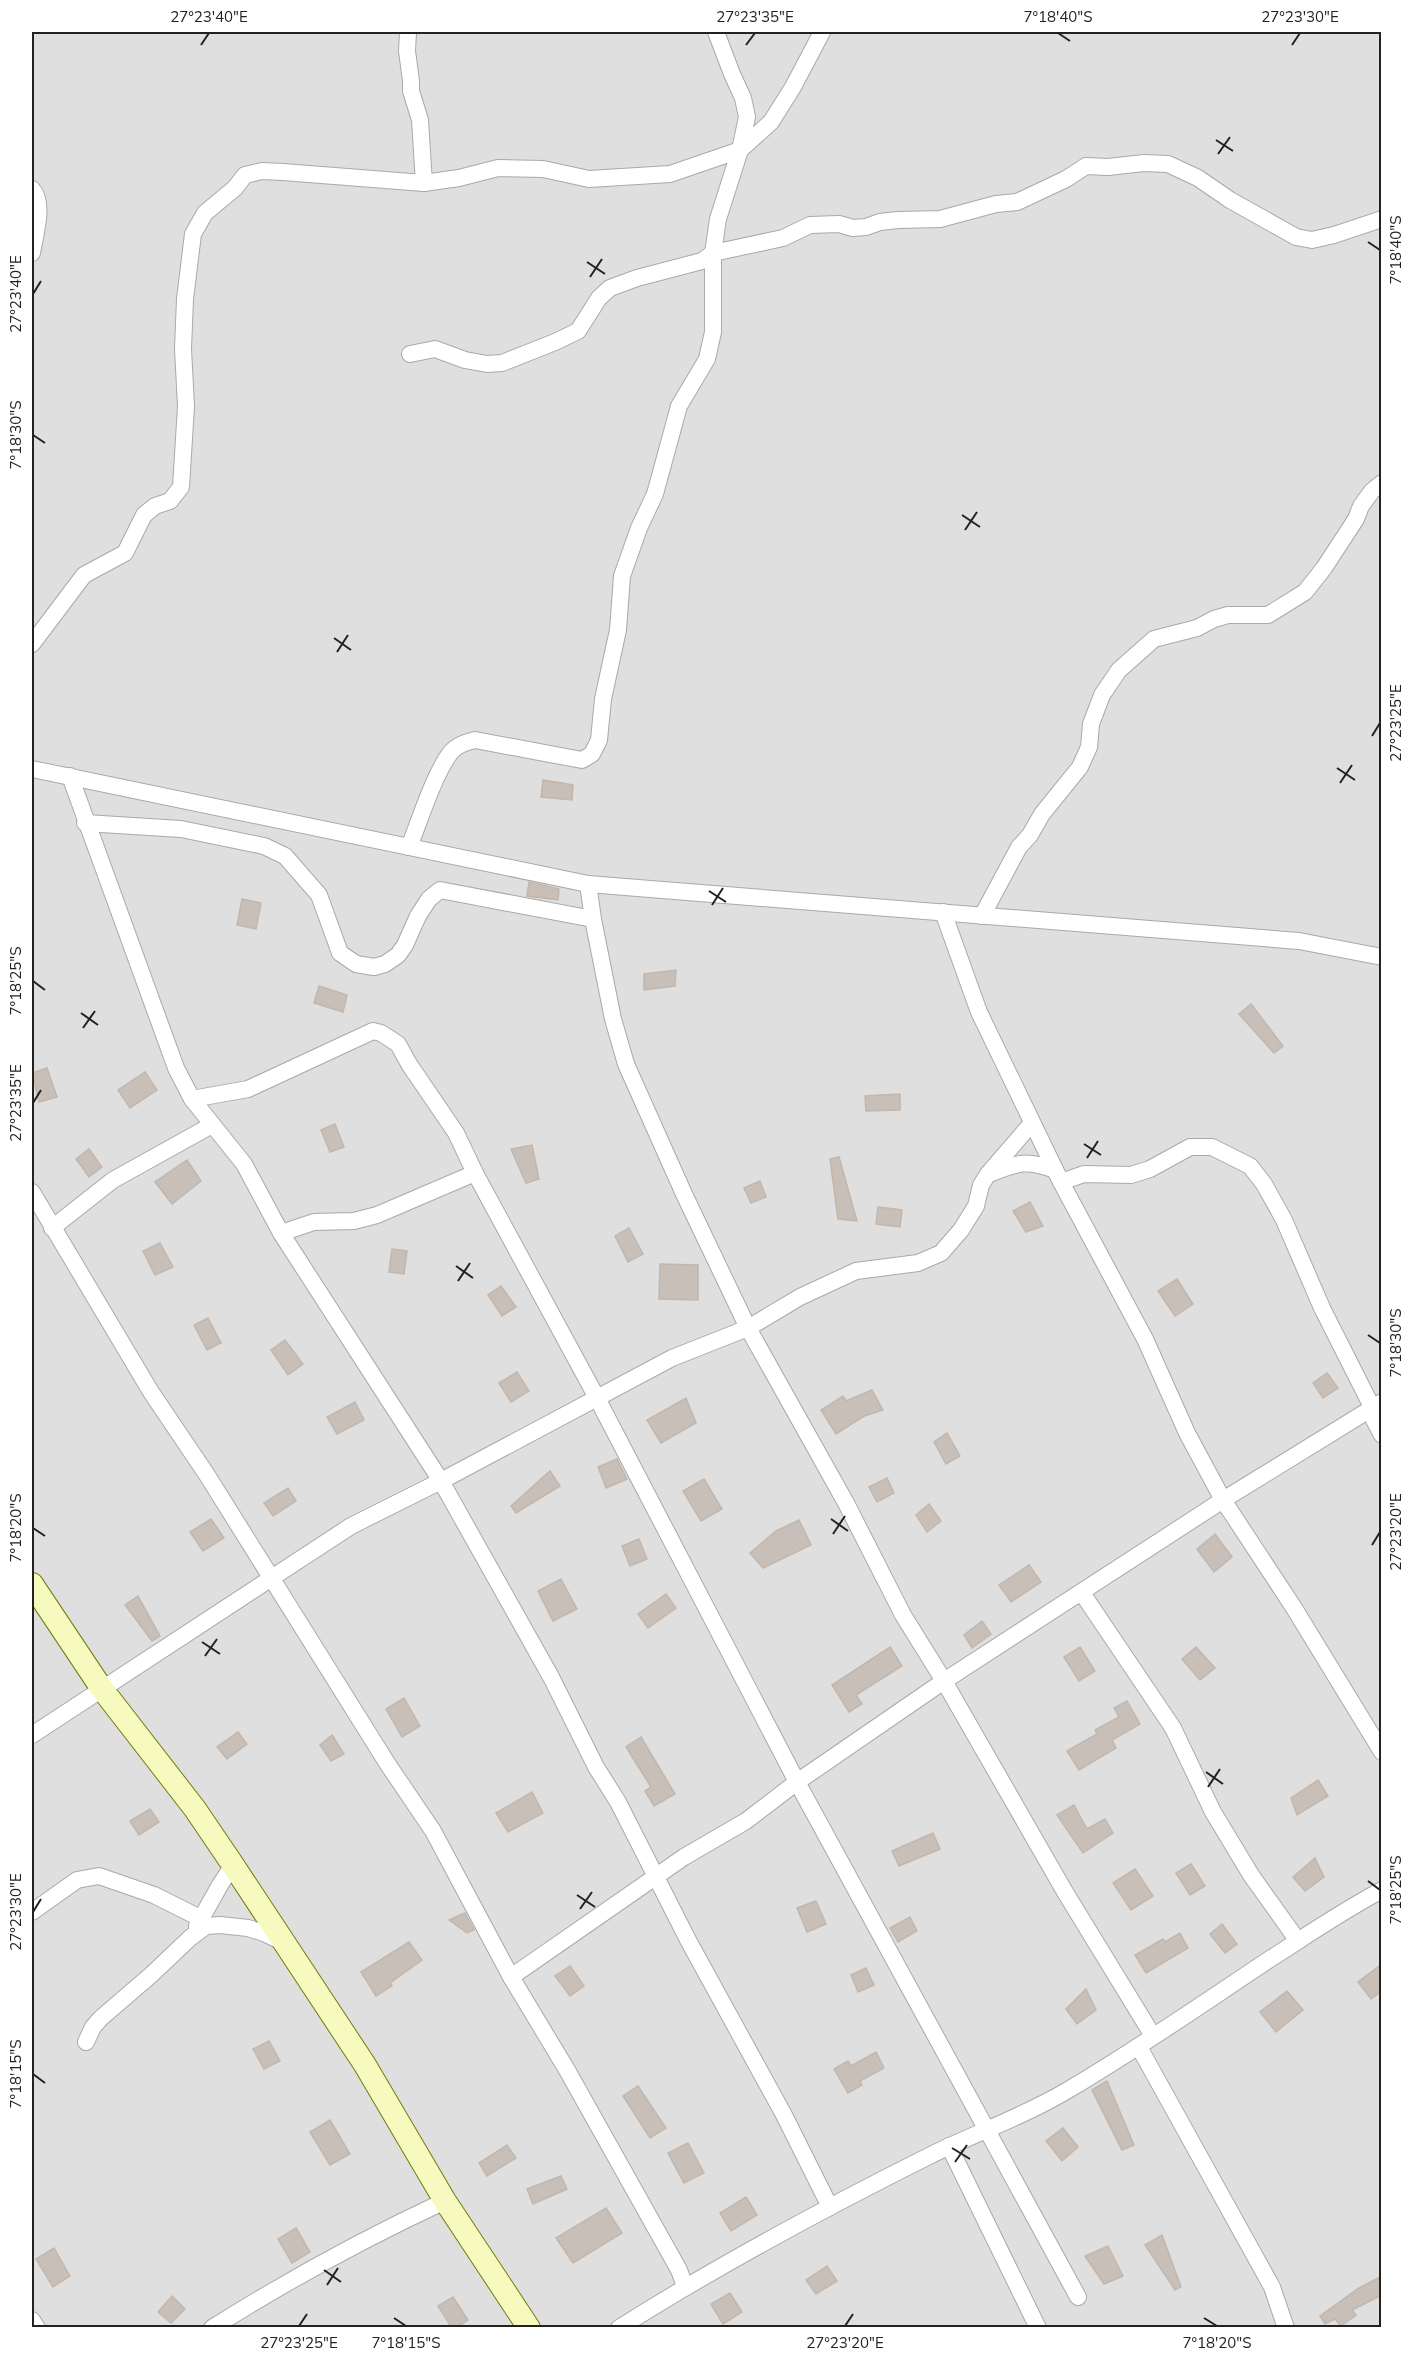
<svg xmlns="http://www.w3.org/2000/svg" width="1413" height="2359" viewBox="0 0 1413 2359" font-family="Mulish,sans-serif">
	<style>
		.residential { fill: #e0dfdf }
		.building { fill: #c7bfb8; stroke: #c4b6ab; stroke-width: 1.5 }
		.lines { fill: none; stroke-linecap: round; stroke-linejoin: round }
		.minor-casing { stroke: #a9a9a9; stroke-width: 18 }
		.secondary-casing { stroke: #707d05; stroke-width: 24 }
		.minor { stroke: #fff; stroke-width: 16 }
		.secondary { stroke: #f7fabf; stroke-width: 22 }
		.ticks { fill: none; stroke: #222; stroke-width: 2 }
		.neatline { fill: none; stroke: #222; stroke-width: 2 }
		.ticks-label { font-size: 15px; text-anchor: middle; fill: #222 }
	</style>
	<rect width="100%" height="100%" fill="#f2efe9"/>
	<rect class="residential" x="32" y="32" width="1349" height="2295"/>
	<g class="building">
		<path d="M543 780 573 785 572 800 541 797Z"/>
		<path d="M529 882 559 889 558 900 527 896Z"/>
		<path d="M242 899 261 903 256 929 237 925Z"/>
		<path d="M676 970 675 986 644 990V974Z"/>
		<path d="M319 986 347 995 343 1012 314 1003Z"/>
		<path d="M1251 1004 1283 1046 1274 1053 1239 1014Z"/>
		<path d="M47 1068 57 1097 39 1102 32 1073Z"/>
		<path d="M145 1072 157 1090 130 1108 118 1090Z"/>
		<path d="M900 1094V1110L866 1111 865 1096Z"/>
		<path d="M335 1124 344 1147 330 1152 321 1130Z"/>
		<path d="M532 1145 539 1179 526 1183 511 1149Z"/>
		<path d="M89 1149 102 1167 89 1177 76 1159Z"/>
		<path d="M839 1157 857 1221 838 1219 830 1159Z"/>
		<path d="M187 1160 201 1181 172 1204 155 1182Z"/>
		<path d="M760 1181 766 1197 751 1203 744 1188Z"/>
		<path d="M1030 1202 1043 1226 1026 1232 1013 1211Z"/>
		<path d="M878 1207 902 1210 900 1227 876 1224Z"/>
		<path d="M629 1228 643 1254 628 1262 615 1236Z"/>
		<path d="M160 1243 173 1267 155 1275 143 1251Z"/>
		<path d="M392 1249 407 1251 404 1274 389 1272Z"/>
		<path d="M660 1264 698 1265V1300L659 1299Z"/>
		<path d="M1177 1279 1193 1304 1175 1316 1158 1291Z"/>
		<path d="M501 1286 516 1307 502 1316 488 1295Z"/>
		<path d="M208 1318 221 1343 207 1350 194 1325Z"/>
		<path d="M285 1340 303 1364 288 1375 271 1350Z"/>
		<path d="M517 1372 529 1391 511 1402 499 1383Z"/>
		<path d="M1327 1373 1338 1388 1323 1398 1313 1383Z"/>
		<path d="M872 1390 883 1410 864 1416 836 1434 821 1410 843 1396 846 1401Z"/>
		<path d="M686 1398 696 1423 661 1443 647 1420Z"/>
		<path d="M355 1402 364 1420 337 1434 327 1417Z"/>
		<path d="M947 1433 960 1456 946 1464 934 1442Z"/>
		<path d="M617 1459 627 1479 606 1488 598 1467Z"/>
		<path d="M550 1471 560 1486 516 1513 511 1506Z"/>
		<path d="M887 1478 894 1493 877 1502 869 1487Z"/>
		<path d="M704 1479 722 1509 701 1521 683 1491Z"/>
		<path d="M288 1488 296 1501 273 1516 264 1503Z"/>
		<path d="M929 1504 941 1521 927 1532 916 1515Z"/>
		<path d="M211 1519 224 1538 203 1551 190 1532Z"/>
		<path d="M799 1520 811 1545 763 1568 750 1553 776 1531Z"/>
		<path d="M1215 1534 1232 1557 1214 1572 1197 1549Z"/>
		<path d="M639 1539 647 1559 630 1566 622 1546Z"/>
		<path d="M1029 1565 1041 1582 1011 1602 999 1585Z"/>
		<path d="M561 1579 577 1609 553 1621 538 1591Z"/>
		<path d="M666 1594 676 1608 648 1628 638 1614Z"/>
		<path d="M138 1596 160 1636 152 1641 125 1605Z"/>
		<path d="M982 1621 991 1634 972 1648 964 1635Z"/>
		<path d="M890 1647 902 1666 856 1695 862 1704 849 1712 832 1685Z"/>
		<path d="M1080 1647 1095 1671 1079 1681 1064 1657Z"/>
		<path d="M1196 1647 1215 1668 1200 1680 1182 1659Z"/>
		<path d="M404 1698 420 1726 402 1737 386 1709Z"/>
		<path d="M1127 1701 1140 1724 1112 1740 1116 1748 1079 1770 1067 1751 1097 1734 1095 1730 1119 1717 1114 1708Z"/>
		<path d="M238 1732 247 1744 227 1759 217 1747Z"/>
		<path d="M332 1735 344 1754 331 1761 320 1745Z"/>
		<path d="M641 1737 675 1794 654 1806 645 1791 651 1787 626 1747Z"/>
		<path d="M1318 1780 1328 1796 1297 1815 1291 1798Z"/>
		<path d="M532 1792 543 1813 508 1832 496 1813Z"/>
		<path d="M1074 1805 1087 1829 1105 1819 1113 1833 1083 1853 1057 1815Z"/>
		<path d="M150 1809 159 1822 139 1835 130 1821Z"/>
		<path d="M933 1833 940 1849 899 1866 892 1851Z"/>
		<path d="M1315 1858 1324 1877 1305 1891 1293 1877Z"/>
		<path d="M1191 1864 1205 1886 1190 1895 1176 1873Z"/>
		<path d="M1135 1869 1153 1896 1131 1910 1113 1883Z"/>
		<path d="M816 1901 826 1924 807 1932 797 1908Z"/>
		<path d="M465 1913 474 1930 467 1933 449 1920Z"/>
		<path d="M910 1917 917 1931 898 1942 890 1928Z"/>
		<path d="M1222 1924 1237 1944 1225 1953 1210 1934Z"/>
		<path d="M1180 1933 1188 1948 1146 1973 1135 1955 1163 1939 1165 1942Z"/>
		<path d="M409 1942 422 1960 390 1983 392 1986 376 1996 361 1972Z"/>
		<path d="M1382 1964V1991L1371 1999 1358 1982Z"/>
		<path d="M570 1966 584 1986 570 1996 555 1976Z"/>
		<path d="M866 1968 874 1985 858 1992 851 1975Z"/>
		<path d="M1086 1989 1096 2010 1077 2024 1066 2009Z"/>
		<path d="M1287 1991 1303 2010 1276 2032 1260 2012Z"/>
		<path d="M269 2041 280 2061 264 2069 253 2049Z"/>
		<path d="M876 2052 884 2068 860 2081 862 2085 848 2093 834 2069 848 2061 851 2066Z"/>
		<path d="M1107 2081 1134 2145 1122 2150 1092 2090Z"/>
		<path d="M638 2086 666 2128 650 2138 623 2096Z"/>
		<path d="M330 2120 350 2154 330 2165 310 2132Z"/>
		<path d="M1063 2128 1078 2147 1062 2161 1046 2141Z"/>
		<path d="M688 2143 704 2173 684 2183 668 2153Z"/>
		<path d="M507 2145 516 2158 487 2176 479 2163Z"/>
		<path d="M561 2176 567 2189 533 2204 527 2189Z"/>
		<path d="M746 2197 757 2215 731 2231 720 2213Z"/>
		<path d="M606 2208 622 2233 573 2263 556 2238Z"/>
		<path d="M296 2228 310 2252 292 2263 278 2239Z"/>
		<path d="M1162 2235 1181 2287 1175 2290 1145 2245Z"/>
		<path d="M1108 2246 1123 2276 1104 2284 1085 2256Z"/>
		<path d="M54 2248 70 2276 53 2287 36 2259Z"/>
		<path d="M827 2266 837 2281 816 2294 806 2280Z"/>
		<path d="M1382 2276V2295L1352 2310 1356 2315 1341 2326 1335 2319 1325 2324 1320 2316 1359 2288Z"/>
		<path d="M730 2293 742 2312 723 2324 711 2304Z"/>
		<path d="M172 2296 185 2309 171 2323 158 2312Z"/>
		<path d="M453 2297 468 2320 456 2328H452L438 2306Z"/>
	</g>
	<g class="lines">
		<defs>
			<g id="minor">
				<path d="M408 32 407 51 411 81V91L420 120 424 183"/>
				<path d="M716 32 732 74 743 98 747 117 740 150 771 122 793 87 822 32"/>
				<path d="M32 189C45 203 35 235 32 253"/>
				<path d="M410 354 435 349 465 360 487 364 502 363 555 342 578 331 599 298 610 288 637 278 702 261 713 253 783 238 810 225 839 224 853 228 866 227 880 222 898 220 940 219 996 204 1017 202 1066 179 1086 166 1108 167 1144 163 1168 164 1198 178 1230 200 1296 237 1312 240 1334 235 1382 219"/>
				<path d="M32 644 84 575 125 553 144 515 155 506 170 501 181 487 186 406 183 349 185 299 193 234 205 213 235 188 245 175 262 171 283 172 424 183 459 178 498 168 543 169 589 179 670 174 740 150"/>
				<path d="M32 769 588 884 1299 941 1382 957"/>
				<path d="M70 776 176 1068 192 1099 244 1164 281 1233 441 1481 551 1677 596 1767 618 1802 688 1940 784 2115 830 2207"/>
				<path d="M85 823 181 829 264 846 285 856 319 895 340 953 356 964 374 967 385 964 398 955 405 945 418 916 429 899 440 890 593 919 613 1019 626 1064 684 1194 748 1328 846 1503 903 1615 944 1681 1065 1892 1153 2036"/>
				<path d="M409 847C420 820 434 774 451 752 457 745 466 742 475 740L582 760 592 754 599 740 603 699 618 630 622 576 639 528 655 494 679 406 707 359 713 332V253L718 219 740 150"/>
				<path d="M588 884 593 919"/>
				<path d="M943 912 979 1012 1061 1182 1145 1339 1187 1433 1223 1500 1294 1608 1382 1752"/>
				<path d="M982 916 1019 847 1030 835 1042 814 1080 767 1089 747 1091 724 1102 695 1119 670 1154 639 1197 628 1214 619 1228 615H1268L1305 592 1324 568 1356 519 1361 506 1372 491 1382 483"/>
				<path d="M192 1099 248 1089 373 1031 381 1033 398 1044 409 1064 456 1133 475 1173 597 1398 797 1782 1078 2297"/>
				<path d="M992 1173C1018 1162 1028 1160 1055 1170"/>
				<path d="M1061 1182 1084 1174 1131 1175 1150 1169 1190 1147H1212L1250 1166 1264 1184 1284 1220 1322 1308 1372 1407 1374 1420 1382 1435"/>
				<path d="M32 1192 151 1392 207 1475 387 1763 433 1831 511 1977 567 2070 679 2270 685 2286"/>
				<path d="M52 1228 113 1180 212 1125"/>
				<path d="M281 1233 314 1222 354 1221 377 1215 475 1173"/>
				<path d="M1082 1593 1173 1728 1213 1812 1251 1875 1298 1941"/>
				<path d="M32 1735 351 1526 441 1481 672 1358 748 1328 800 1297 856 1271 918 1263 941 1253 961 1230 976 1206 981 1185 988 1174 1032 1123"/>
				<path d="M32 1912 77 1880 99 1876 154 1895 202 1919"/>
				<path d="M197 1926 220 1885 233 1865"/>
				<path d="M511 1977 684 1857 746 1821 797 1782 944 1681 1223 1500 1382 1402"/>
				<path d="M86 2042 93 2027 101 2018 151 1975 190 1938 206 1926 220 1925 248 1928 264 1933 285 1943"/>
				<path d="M1139 2047 1272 2287 1286 2328"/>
				<path d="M949 2146 1038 2328"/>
				<path d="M32 2320 37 2328"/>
				<path d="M212 2328C287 2281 365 2238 445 2201"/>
				<path d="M619 2328C719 2265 823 2209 929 2156 975 2133 1023 2117 1068 2090 1138 2049 1205 2002 1273 1957 1309 1934 1344 1910 1382 1890"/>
			</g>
			<path id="secondary" d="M32 1584 102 1689 195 1809 233 1865 365 2065 445 2201 529 2328"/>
		</defs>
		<use href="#minor" class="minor-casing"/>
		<use href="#secondary" class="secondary-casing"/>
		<use href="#minor" class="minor"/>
		<use href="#secondary" class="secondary"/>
	</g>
	<path class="ticks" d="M1058 33 1070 41M201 45 209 33M746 45 755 33M1292 45 1300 33M1216 140 1233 151M1218 154 1230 137M1368 242 1380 250M587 262 605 274M590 277 602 259M33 294 41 281M33 435 45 443M962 515 980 527M965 530 977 512M334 638 351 650M337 652 348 635M1372 736 1380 723M1337 768 1355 780M1340 783 1352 765M709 891 726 902M712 905 723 888M33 981 45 990M81 1013 98 1025M83 1028 95 1011M33 1103 41 1090M1084 1144 1101 1155M1087 1158 1098 1141M456 1266 473 1278M458 1281 470 1263M1368 1335 1380 1343M831 1519 848 1531M33 1528 45 1536M833 1534 845 1516M1372 1545 1380 1532M202 1642 220 1654M205 1656 217 1639M1206 1772 1223 1784M1208 1787 1220 1769M1368 1881 1380 1890M577 1895 595 1907M580 1909 592 1892M33 1912 41 1899M33 2074 45 2083M952 2148 970 2159M955 2162 967 2145M324 2270 341 2282M327 2285 338 2268M394 2318 406 2326M1204 2318 1217 2326M299 2326 307 2314M845 2326 853 2314"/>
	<rect width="1413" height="2359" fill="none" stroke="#ffffff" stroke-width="66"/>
	<rect x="33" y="33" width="1347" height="2293" class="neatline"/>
	<g class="ticks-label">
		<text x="209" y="22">27°23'40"E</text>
		<text x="755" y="22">27°23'35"E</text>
		<text x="1058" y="22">7°18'40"S</text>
		<text x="1300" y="22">27°23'30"E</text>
		<text transform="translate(1396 250) rotate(-90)" y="5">7°18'40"S</text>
		<text transform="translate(16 294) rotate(-90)" y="5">27°23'40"E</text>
		<text transform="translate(16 435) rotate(-90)" y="5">7°18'30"S</text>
		<text transform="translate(1396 723) rotate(-90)" y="5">27°23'25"E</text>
		<text transform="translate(16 981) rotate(-90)" y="5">7°18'25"S</text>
		<text transform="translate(16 1103) rotate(-90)" y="5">27°23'35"E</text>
		<text transform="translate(1396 1343) rotate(-90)" y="5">7°18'30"S</text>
		<text transform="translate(16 1528) rotate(-90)" y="5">7°18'20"S</text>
		<text transform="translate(1396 1532) rotate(-90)" y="5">27°23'20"E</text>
		<text transform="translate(1396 1890) rotate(-90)" y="5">7°18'25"S</text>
		<text transform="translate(16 1912) rotate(-90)" y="5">27°23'30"E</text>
		<text transform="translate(16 2074) rotate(-90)" y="5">7°18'15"S</text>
		<text x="299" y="2348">27°23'25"E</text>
		<text x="406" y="2348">7°18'15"S</text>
		<text x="845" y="2348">27°23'20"E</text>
		<text x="1217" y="2348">7°18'20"S</text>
	</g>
</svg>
